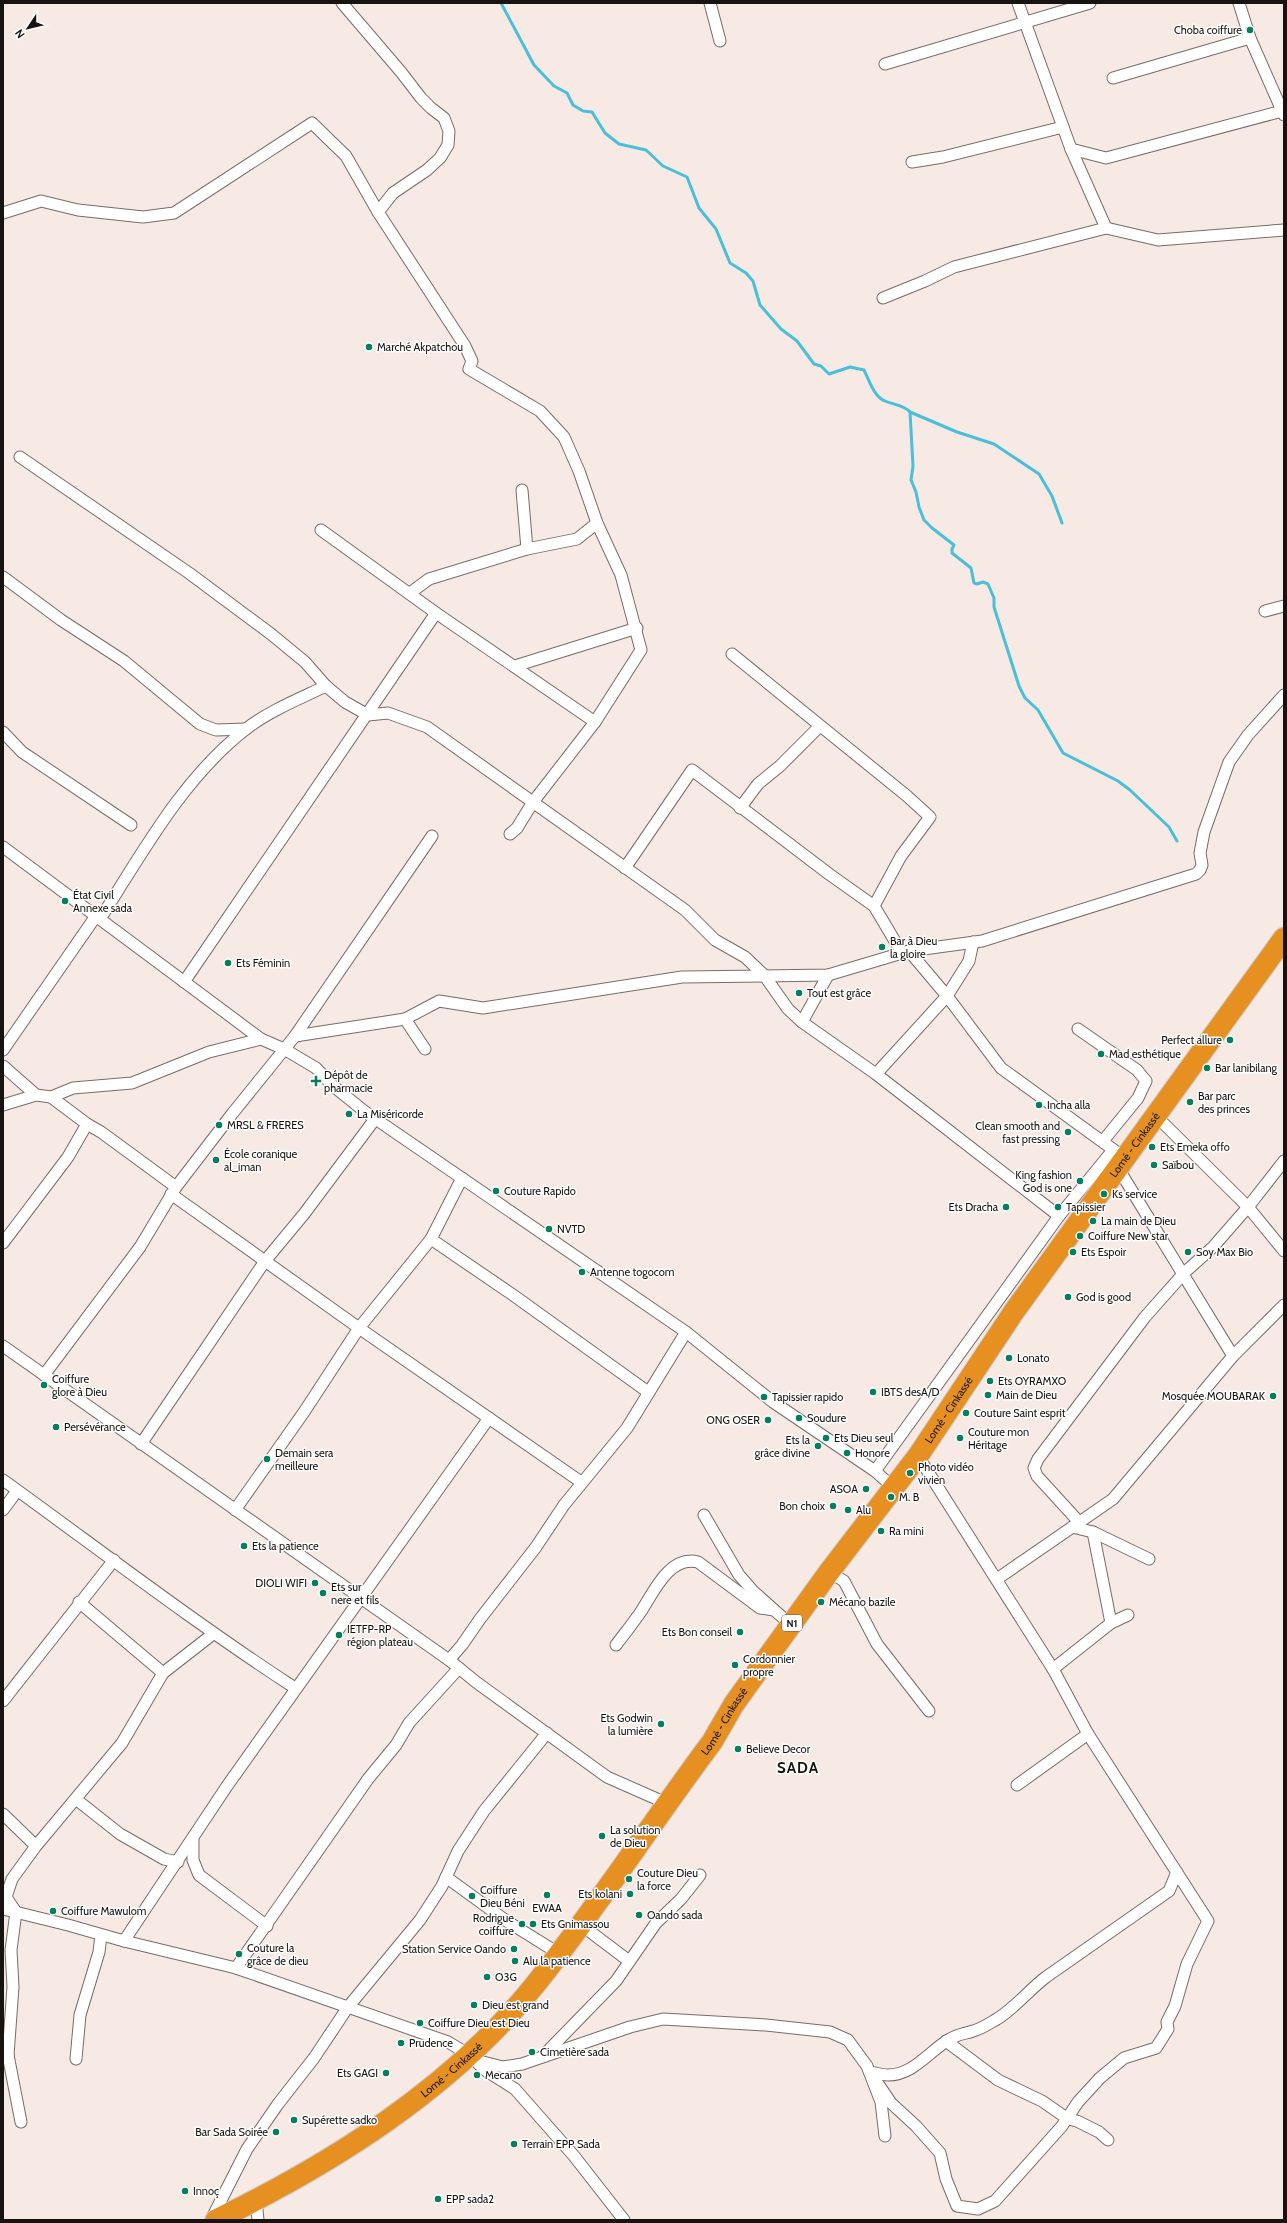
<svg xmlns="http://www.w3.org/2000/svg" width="1287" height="2223" viewBox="0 0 1287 2223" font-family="Cabin,sans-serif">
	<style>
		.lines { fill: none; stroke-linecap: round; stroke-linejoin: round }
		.stream { stroke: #4abfda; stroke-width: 3 }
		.street-casing { stroke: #776c68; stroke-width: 13 }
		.highway-casing { stroke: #cccbcb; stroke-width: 23 }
		.street { stroke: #fff; stroke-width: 11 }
		.highway { stroke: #e79022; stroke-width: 21 }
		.poi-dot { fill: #047f5d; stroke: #fff; stroke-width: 1.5 }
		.labels { text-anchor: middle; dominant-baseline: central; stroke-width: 3; stroke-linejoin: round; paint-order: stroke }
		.shield { fill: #fff; stroke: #5d5a58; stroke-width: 1 }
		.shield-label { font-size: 10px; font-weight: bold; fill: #171311 }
		.poi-label { font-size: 11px; fill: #171311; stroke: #fff; text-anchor: start }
		.street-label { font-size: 11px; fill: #171311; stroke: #fff }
		.district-label { font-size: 15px; font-weight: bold; letter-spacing: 1px; fill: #171311; stroke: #fff }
	</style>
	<rect width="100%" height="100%" fill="#f7eae5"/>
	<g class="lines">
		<g class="stream">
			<path d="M501 3 534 65 554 86 567 93 573 105 583 111 592 112 605 133 619 144 646 150 663 166 687 177 699 208 716 229 730 263 746 273 753 281 760 305 781 329 797 341 814 364 821 366 829 374 850 367 864 370C869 380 874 397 885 401 894 405 904 405 910 412L913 466 911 480 916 492 919 507 924 520 932 528 954 545 952 549V553L971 568 974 583 977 584 983 582 988 584 994 598V607L1019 686 1025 698 1038 710 1063 753 1118 781 1130 790 1169 827 1177 841"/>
			<path d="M910 412 957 432 994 444 1039 474 1052 496 1062 523"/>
		</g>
		<defs>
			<g id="street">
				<path d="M342 3 401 72 421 98 431 108 444 118 449 131 448 145 440 158 427 170 393 193 378 212"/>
				<path d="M710 3 720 41"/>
				<path d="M1018 3 1071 149 1106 228"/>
				<path d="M1239 3 1250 38 1284 115"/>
				<path d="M885 64 1090 3"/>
				<path d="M1113 78 1250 38"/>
				<path d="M1071 149 1106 158 1282 111"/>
				<path d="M912 162 943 157 1063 127"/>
				<path d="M3 213 41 201 78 210 143 217 174 213 312 123 346 156 378 212 465 346 472 361 469 369 540 411 564 437 579 471 597 523 621 575 641 650 595 722 533 802 517 828 510 834"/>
				<path d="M883 298 925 281 954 267 1106 228 1158 240 1284 230"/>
				<path d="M20 457 189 573 271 634 305 662 326 686 345 702 368 715 388 713 427 727 685 910 715 940 745 957 764 975 788 1009 802 1022 876 1074 1059 1216"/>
				<path d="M522 490 527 549"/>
				<path d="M321 530 436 613 595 722"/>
				<path d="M3 577 61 620 124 661 200 724 216 730 246 729"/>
				<path d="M410 593 429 579 527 549 577 539 597 523"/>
				<path d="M1265 611 1284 606"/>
				<path d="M732 654 907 796 930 817 901 856 874 906"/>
				<path d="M515 666 637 628"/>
				<path d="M3 732 22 752 131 825"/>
				<path d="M740 808 758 784 780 766 820 726"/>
				<path d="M3 847 261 1039"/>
				<path d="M625 868 692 770 829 874 874 906 902 953"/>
				<path d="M100 919C143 852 182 779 246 729 269 711 299 699 326 686"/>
				<path d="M909 951 947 996 1001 1068 1118 1153"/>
				<path d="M184 982 436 613"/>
				<path d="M405 1019 425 1049"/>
				<path d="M802 1022 828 975"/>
				<path d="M1078 1029 1137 1070 1146 1081 1138 1098 1103 1141"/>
				<path d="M295 1036 405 1019 439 1001 483 1008 682 977 828 975 909 951 982 941 1196 874 1200 870 1202 865 1200 853 1204 832 1229 762 1248 735 1284 695"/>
				<path d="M3 1050 96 916"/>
				<path d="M3 1066 36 1095"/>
				<path d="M876 1074 947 996 969 961 973 942"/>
				<path d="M3 1105 36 1095 51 1097 73 1088 132 1083 209 1052 261 1039 284 1049 316 1068 332 1085 364 1111 686 1332 773 1402 875 1471 895 1489"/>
				<path d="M1156 1116 1248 1207 1284 1251"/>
				<path d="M87 1124 101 1132 176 1187"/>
				<path d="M1118 1168 1233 1356"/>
				<path d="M171 1194 359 1328 581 1482"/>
				<path d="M431 1239 513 1295 648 1392"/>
				<path d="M3 1243 68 1157 87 1124 51 1097"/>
				<path d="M3 1346 449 1660 476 1682 607 1777 666 1803"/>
				<path d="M44 1375 140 1247 176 1187 232 1114 295 1036 432 836"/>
				<path d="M141 1444 265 1261 304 1214 375 1119"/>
				<path d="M918 1456 1053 1669 1088 1734 1208 1921 1187 1964 1175 2006 1167 2022 1168 2029 1156 2048 1124 2058 1100 2078 1078 2102 1062 2126 995 2201 978 2209 957 2206 946 2179 940 2153 916 2126 891 2103 870 2072C876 2073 882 2075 888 2075 914 2075 930 2050 950 2039 958 2034 964 2034 973 2031 981 2029 990 2023 997 2019 1016 2007 1029 1990 1046 1977L1169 1891 1177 1872"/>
				<path d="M875 1471 1059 1216 1113 1150"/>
				<path d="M3 1480C100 1550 195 1623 295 1688"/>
				<path d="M3 1510 17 1491"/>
				<path d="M235 1510 304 1412 359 1328 431 1239 462 1178"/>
				<path d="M704 1515 739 1575 753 1591 791 1625"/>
				<path d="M1079 1522 1037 1476 1034 1468 1038 1459 1145 1317 1184 1273 1213 1247 1248 1207 1284 1161"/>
				<path d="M1072 1527 1093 1532 1149 1559"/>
				<path d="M1093 1532 1111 1623"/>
				<path d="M829 1572 844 1581 877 1644 929 1711"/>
				<path d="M997 1579 1113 1499 1233 1356 1284 1305"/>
				<path d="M79 1602 163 1673"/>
				<path d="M616 1645C625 1633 634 1622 642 1610 654 1591 670 1555 698 1562L760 1608 774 1610"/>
				<path d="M449 1660 462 1645 480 1619 536 1547 564 1505 627 1428 686 1332"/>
				<path d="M1053 1669 1111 1623 1128 1615"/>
				<path d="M3 1701 114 1560"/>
				<path d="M1017 1785 1088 1734"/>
				<path d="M77 1800 120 1834 164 1859 178 1862"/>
				<path d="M3 1814 36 1846"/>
				<path d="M193 1840V1860L199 1875 267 1926"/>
				<path d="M446 1877 505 1920 558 1953"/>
				<path d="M3 1909 68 1925 124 1941 236 1968 448 2042 468 2054 485 2070 515 2089 574 2156 624 2220"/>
				<path d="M580 1924 629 1961"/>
				<path d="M124 1941 227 1786 489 1418"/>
				<path d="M236 1968 368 1779 396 1745 409 1723 459 1668"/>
				<path d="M946 2041 998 2080 1042 2101 1068 2119 1077 2121 1099 2132 1108 2140"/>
				<path d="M3 2053 8 2055 13 1987 11 1950 16 1912 6 1897 12 1879 36 1846 122 1743 163 1673 213 1634"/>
				<path d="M8 2055 21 2122"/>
				<path d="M542 2057 616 1981 656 1923 681 1899 700 1875"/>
				<path d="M76 2059 80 2015 99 1952 101 1935"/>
				<path d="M475 2060 503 2067 522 2064 630 2027 663 2019 766 2025 830 2032 848 2040 867 2066 881 2102 885 2136"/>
				<path d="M256 2200 258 2220"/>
				<path d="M211 2220 247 2149 278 2104 314 2058 348 2007 420 1920 442 1886 458 1851 484 1811 547 1733"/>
			</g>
			<g id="highway">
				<path id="s1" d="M216 2220C333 2163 451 2089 534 1986 597 1908 652 1822 712 1742L734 1704 829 1572 918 1456 1013 1313 1284 938"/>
			</g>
		</defs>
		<use href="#street" class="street-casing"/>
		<use href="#highway" class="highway-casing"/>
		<use href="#street" class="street"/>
		<use href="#highway" class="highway"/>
	</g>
	<g class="poi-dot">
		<circle cx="1250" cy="30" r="4"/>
		<circle cx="369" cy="347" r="4"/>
		<circle cx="65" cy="901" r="4"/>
		<circle cx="882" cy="947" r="4"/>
		<circle cx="228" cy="963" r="4"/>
		<circle cx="799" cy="993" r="4"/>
		<circle cx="1230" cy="1040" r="4"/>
		<circle cx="1101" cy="1054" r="4"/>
		<circle cx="1207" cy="1068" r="4"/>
		<path d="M314 1075h4v4h4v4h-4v4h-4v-4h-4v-4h4z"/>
		<circle cx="1190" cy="1102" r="4"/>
		<circle cx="1039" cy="1105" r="4"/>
		<circle cx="349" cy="1114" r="4"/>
		<circle cx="219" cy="1125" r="4"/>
		<circle cx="1068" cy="1132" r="4"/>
		<circle cx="1152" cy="1147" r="4"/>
		<circle cx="216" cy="1160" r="4"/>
		<circle cx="1154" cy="1165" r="4"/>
		<circle cx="1080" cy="1181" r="4"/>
		<circle cx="496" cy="1191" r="4"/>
		<circle cx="1104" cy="1194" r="4"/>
		<circle cx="1006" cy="1207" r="4"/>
		<circle cx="1058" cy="1207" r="4"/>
		<circle cx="1093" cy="1221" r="4"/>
		<circle cx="549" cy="1229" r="4"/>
		<circle cx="1080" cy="1236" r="4"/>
		<circle cx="1073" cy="1252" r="4"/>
		<circle cx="1188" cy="1252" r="4"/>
		<circle cx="582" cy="1272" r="4"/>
		<circle cx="1068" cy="1297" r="4"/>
		<circle cx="1009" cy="1358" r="4"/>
		<circle cx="990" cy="1381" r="4"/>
		<circle cx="44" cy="1385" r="4"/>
		<circle cx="873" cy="1392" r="4"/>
		<circle cx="988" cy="1395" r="4"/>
		<circle cx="1273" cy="1396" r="4"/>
		<circle cx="764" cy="1397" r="4"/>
		<circle cx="966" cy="1413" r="4"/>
		<circle cx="799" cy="1418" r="4"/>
		<circle cx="768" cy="1420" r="4"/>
		<circle cx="56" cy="1427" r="4"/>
		<circle cx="826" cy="1438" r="4"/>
		<circle cx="960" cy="1438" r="4"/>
		<circle cx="818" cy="1446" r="4"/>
		<circle cx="847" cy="1453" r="4"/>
		<circle cx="267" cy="1459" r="4"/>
		<circle cx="910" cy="1473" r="4"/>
		<circle cx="866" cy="1489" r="4"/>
		<circle cx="891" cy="1497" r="4"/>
		<circle cx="833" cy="1506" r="4"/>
		<circle cx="848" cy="1510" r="4"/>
		<circle cx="881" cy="1531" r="4"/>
		<circle cx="244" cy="1546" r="4"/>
		<circle cx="315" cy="1583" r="4"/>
		<circle cx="323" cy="1593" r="4"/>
		<circle cx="821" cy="1602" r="4"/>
		<circle cx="740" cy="1632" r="4"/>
		<circle cx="339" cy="1635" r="4"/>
		<circle cx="735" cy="1665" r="4"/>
		<circle cx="661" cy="1724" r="4"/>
		<circle cx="738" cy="1749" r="4"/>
		<circle cx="602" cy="1836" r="4"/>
		<circle cx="629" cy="1879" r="4"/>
		<circle cx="630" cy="1894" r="4"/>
		<circle cx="547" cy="1895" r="4"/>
		<circle cx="472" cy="1896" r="4"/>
		<circle cx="53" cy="1911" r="4"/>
		<circle cx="639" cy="1915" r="4"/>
		<circle cx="522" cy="1924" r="4"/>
		<circle cx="533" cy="1924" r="4"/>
		<circle cx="514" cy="1949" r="4"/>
		<circle cx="239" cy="1954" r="4"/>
		<circle cx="515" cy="1961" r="4"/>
		<circle cx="487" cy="1977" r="4"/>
		<circle cx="474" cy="2005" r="4"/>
		<circle cx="420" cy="2023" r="4"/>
		<circle cx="401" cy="2043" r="4"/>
		<circle cx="532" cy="2052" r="4"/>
		<circle cx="386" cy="2073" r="4"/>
		<circle cx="477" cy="2075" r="4"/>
		<circle cx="294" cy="2120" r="4"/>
		<circle cx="276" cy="2132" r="4"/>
		<circle cx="514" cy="2144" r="4"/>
		<circle cx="185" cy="2191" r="4"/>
		<circle cx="438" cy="2199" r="4"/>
	</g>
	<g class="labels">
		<rect class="shield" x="782" y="1615" width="20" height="16" rx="3"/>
		<g class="shield-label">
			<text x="792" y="1623">N1</text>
		</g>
		<g class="poi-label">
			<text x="1242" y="30" text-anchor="end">Choba coiffure</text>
			<text x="377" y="347">Marché Akpatchou</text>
			<text x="73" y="895">État Civil<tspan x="73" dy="13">Annexe sada</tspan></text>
			<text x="890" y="941">Bar à Dieu<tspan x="890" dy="13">la gloire</tspan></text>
			<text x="236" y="963">Ets Féminin</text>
			<text x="807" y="993">Tout est grâce</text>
			<text x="1222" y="1040" text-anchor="end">Perfect allure</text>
			<text x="1109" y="1054">Mad esthétique</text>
			<text x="1215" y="1068">Bar lanibilang</text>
			<text x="324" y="1075">Dépôt de<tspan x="324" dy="13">pharmacie</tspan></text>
			<text x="1198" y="1096">Bar parc<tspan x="1198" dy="13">des princes</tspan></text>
			<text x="1047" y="1105">Incha alla</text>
			<text x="357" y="1114">La Miséricorde</text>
			<text x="227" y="1125">MRSL &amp; FRERES</text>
			<text x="1060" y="1126" text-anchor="end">Clean smooth and<tspan x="1060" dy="13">fast pressing</tspan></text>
			<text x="1160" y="1147">Ets Emeka offo</text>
			<text x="224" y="1154">École coranique<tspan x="224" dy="13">al_iman</tspan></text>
			<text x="1162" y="1165">Saïbou</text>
			<text x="1072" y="1175" text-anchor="end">King fashion<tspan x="1072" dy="13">God is one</tspan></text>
			<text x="504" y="1191">Couture Rapido</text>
			<text x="1112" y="1194">Ks service</text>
			<text x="998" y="1207" text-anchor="end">Ets Dracha</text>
			<text x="1066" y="1207">Tapissier</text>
			<text x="1101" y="1221">La main de Dieu</text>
			<text x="557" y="1229">NVTD</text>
			<text x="1088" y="1236">Coiffure New star</text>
			<text x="1081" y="1252">Ets Espoir</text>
			<text x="1196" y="1252">Soy Max Bio</text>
			<text x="590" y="1272">Antenne togocom</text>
			<text x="1076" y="1297">God is good</text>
			<text x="1017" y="1358">Lonato</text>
			<text x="52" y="1379">Coiffure<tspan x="52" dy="13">glore à Dieu</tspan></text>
			<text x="998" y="1381">Ets OYRAMXO</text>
			<text x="881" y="1392">IBTS desA/D</text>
			<text x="996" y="1395">Main de Dieu</text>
			<text x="1265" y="1396" text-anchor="end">Mosquée MOUBARAK</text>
			<text x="772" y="1397">Tapissier rapido</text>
			<text x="974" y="1413">Couture Saint esprit</text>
			<text x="807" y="1418">Soudure</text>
			<text x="760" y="1420" text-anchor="end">ONG OSER</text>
			<text x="64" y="1427">Persévérance</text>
			<text x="968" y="1432">Couture mon<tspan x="968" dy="13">Héritage</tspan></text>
			<text x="834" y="1438">Ets Dieu seul</text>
			<text x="810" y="1440" text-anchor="end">Ets la<tspan x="810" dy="13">grâce divine</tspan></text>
			<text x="275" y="1453">Demain sera<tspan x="275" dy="13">meilleure</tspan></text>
			<text x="855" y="1453">Honore</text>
			<text x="918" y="1467">Photo vidéo<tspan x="918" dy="13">vivien</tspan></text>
			<text x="858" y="1489" text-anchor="end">ASOA</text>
			<text x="899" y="1497">M. B</text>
			<text x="825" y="1506" text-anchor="end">Bon choix</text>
			<text x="856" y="1510">Alu</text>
			<text x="889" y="1531">Ra mini</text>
			<text x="252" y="1546">Ets la patience</text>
			<text x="307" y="1583" text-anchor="end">DIOLI WIFI</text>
			<text x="331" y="1587">Ets sur<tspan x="331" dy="13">nere et fils</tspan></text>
			<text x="829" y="1602">Mécano bazile</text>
			<text x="347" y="1629">IETFP-RP<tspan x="347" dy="13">région plateau</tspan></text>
			<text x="732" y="1632" text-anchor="end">Ets Bon conseil</text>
			<text x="743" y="1659">Cordonnier<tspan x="743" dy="13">propre</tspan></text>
			<text x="653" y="1718" text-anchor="end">Ets Godwin<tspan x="653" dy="13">la lumière</tspan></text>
			<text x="746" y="1749">Believe Decor</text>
			<text x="610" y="1830">La solution<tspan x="610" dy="13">de Dieu</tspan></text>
			<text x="637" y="1873">Couture Dieu<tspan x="637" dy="13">la force</tspan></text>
			<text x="480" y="1890">Coiffure<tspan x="480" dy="13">Dieu Béni</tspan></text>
			<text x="622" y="1894" text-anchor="end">Ets kolani</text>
			<text x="547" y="1908" text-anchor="middle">EWAA</text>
			<text x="61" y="1911">Coiffure Mawulom</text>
			<text x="647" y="1915">Oando sada</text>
			<text x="514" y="1918" text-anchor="end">Rodrigue<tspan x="514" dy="13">coiffure</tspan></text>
			<text x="541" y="1924">Ets Gnimassou</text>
			<text x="247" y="1948">Couture la<tspan x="247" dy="13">grâce de dieu</tspan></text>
			<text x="506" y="1949" text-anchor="end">Station Service Oando</text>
			<text x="523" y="1961">Alu la patience</text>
			<text x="495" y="1977">O3G</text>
			<text x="482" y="2005">Dieu est grand</text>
			<text x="428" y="2023">Coiffure Dieu est Dieu</text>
			<text x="409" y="2043">Prudence</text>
			<text x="540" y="2052">Cimetière sada</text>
			<text x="378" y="2073" text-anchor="end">Ets GAGI</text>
			<text x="485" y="2075">Mecano</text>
			<text x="302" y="2120">Supérette sadko</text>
			<text x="268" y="2132" text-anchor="end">Bar Sada Soirée</text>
			<text x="522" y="2144">Terrain EPP Sada</text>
			<text x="193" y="2191">Innoç</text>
			<text x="446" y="2199">EPP sada2</text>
		</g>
		<g class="street-label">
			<text stroke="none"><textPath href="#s1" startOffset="1432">Lomé - Cinkassé</textPath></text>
			<text stroke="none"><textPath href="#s1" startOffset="1108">Lomé - Cinkassé</textPath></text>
			<text stroke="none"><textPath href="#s1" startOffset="724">Lomé - Cinkassé</textPath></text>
			<text stroke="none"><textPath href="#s1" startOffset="280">Lomé - Cinkassé</textPath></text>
		</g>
		<g class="district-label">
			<text x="798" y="1768">SADA</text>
		</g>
	</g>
	<rect width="1287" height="2223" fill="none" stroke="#171311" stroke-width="8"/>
	<g transform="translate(28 28) rotate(235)" stroke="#ffffff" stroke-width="3" paint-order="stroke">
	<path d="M0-3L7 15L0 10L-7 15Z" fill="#171311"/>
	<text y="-6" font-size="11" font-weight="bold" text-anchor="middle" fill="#171311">N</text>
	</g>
</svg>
